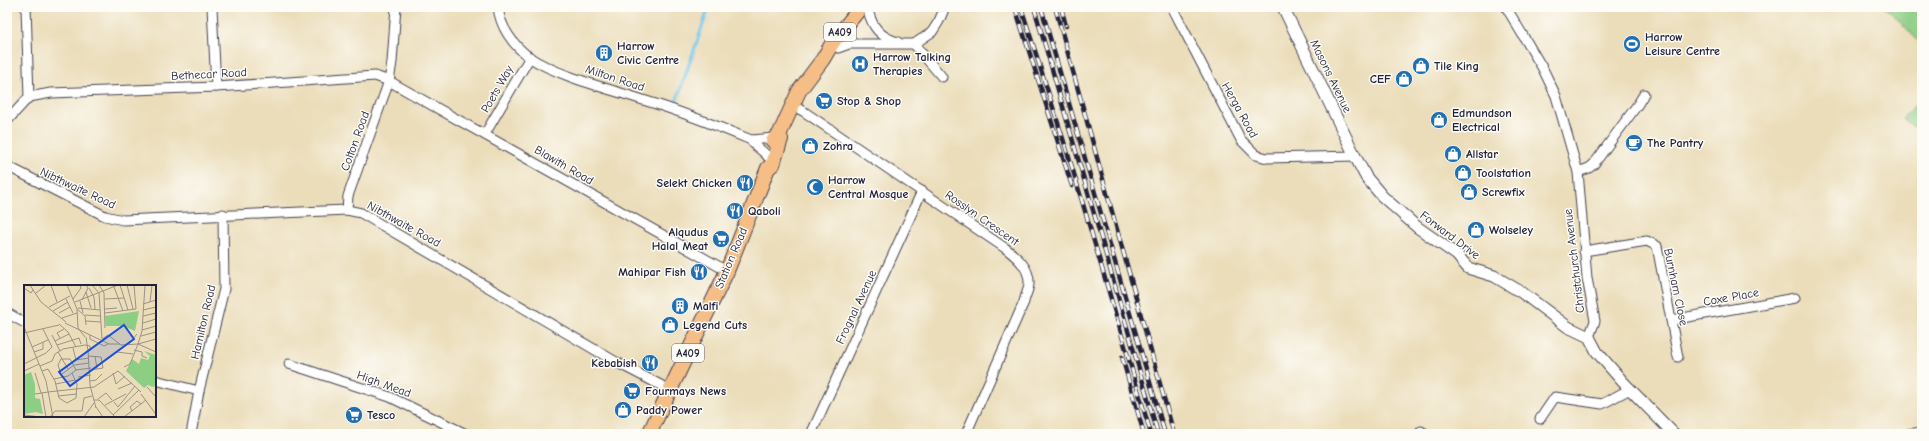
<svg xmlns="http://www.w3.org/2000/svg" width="1929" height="441" viewBox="0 0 1929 441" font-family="'Comic Neue',sans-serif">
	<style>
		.green { fill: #8dce85; stroke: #587860 }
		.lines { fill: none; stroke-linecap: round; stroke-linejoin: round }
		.stream { stroke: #70c3ec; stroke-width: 3 }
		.minor-casing { stroke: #403e4e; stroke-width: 11 }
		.tertiary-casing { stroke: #403e4e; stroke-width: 13 }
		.primary-casing { stroke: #403e4e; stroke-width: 16 }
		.minor { stroke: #fff; stroke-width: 9 }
		.tertiary { stroke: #fff; stroke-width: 11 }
		.primary { stroke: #f6be87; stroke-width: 14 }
		.rail-casing { stroke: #22223b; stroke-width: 4.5 }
		.rail { stroke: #fdfcf7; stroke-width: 3; stroke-dasharray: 9; stroke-linecap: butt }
		.labels { text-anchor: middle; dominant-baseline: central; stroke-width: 3; stroke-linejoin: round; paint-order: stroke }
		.shield { fill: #fdfcf7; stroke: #646373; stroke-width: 1 }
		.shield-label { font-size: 11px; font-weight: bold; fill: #22223b }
		.poi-label { font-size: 12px; font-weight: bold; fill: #22223b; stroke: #fdfcf7; text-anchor: start }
		.street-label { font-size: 12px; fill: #22223b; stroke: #fdfcf7 }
		.inset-road { fill: none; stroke: #9b9287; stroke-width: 1 }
		.view { fill: #1d4ed8; fill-opacity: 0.15; stroke: #1d4ed8; stroke-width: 2 }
		.inset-edge { fill: none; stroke: #22223b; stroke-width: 2 }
	</style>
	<rect width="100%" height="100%" fill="#fdfcf7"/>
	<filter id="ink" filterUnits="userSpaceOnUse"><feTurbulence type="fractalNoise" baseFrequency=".025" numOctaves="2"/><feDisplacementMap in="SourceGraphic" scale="8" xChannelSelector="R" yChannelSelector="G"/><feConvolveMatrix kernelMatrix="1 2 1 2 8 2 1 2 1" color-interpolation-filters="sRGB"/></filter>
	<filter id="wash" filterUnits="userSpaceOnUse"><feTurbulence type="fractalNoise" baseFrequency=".012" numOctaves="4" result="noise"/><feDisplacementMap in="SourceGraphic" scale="16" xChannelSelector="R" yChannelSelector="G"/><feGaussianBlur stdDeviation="0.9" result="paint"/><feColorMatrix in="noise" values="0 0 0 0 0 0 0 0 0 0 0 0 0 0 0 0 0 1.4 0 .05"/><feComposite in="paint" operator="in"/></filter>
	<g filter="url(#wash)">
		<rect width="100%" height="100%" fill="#ebddb9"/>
		<g class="green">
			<path d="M1883 7H1922V45L1891 12Z"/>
			<path d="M1922 97V134L1903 118Z"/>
		</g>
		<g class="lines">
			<path class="stream" d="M676 102 709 7"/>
		</g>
	</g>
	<g filter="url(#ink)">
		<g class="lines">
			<defs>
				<g id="minor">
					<path d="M212 7 216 87"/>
					<path d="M498 7C500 27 513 45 529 57 557 76 610 89 643 100 680 111 715 125 751 140 755 147 763 150 768 157"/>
					<path d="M1172 7 1241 140 1256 155 1267 158 1355 156"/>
					<path d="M1506 7 1543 69 1556 96 1578 172 1587 278 1595 321 1589 337"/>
					<path d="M868 10C872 27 880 37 898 42"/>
					<path d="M914 44 942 77"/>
					<path d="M838 48 849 44H914L932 32 939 21 945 7"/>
					<path d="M29 97 51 93 216 87 375 76 389 81 727 271"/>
					<path d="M791 105 803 111 1005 248C1017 257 1030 268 1029 284 1029 289 1025 296 1024 302L966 434"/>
					<path d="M7 121 29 97 26 7"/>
					<path d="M485 134 530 57"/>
					<path d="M751 140 774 138"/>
					<path d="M7 166 105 216 123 220 347 210 361 213 616 362 670 390"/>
					<path d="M1578 172 1589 168 1594 164 1638 104 1644 94"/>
					<path d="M347 210 348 196 389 81 392 62 396 7"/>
					<path d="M1584 251 1647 241 1657 246 1678 357"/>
					<path d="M7 313 25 323"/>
					<path d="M1671 320 1795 298"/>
					<path d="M289 364 390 397 466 434"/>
					<path d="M155 380 199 391"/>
					<path d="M1540 419 1555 397 1602 404 1630 389"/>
					<path d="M1421 431 1426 434"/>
					<path d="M191 434 199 391 224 289 223 214"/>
					<path d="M811 434 922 191"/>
					<path d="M1908 434 1922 432"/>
				</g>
				<path id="tertiary" d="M1283 7 1355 156 1366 177 1382 196 1417 227 1457 255 1468 268 1494 276 1521 292 1568 327 1589 337 1597 352 1623 382 1674 434"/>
				<g id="primary">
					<path d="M773 141 779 135 799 91 823 59 833 42 861 7"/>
					<path d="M649 434 727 271 768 168 773 164 781 139 779 135"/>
				</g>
			</defs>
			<use href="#minor" class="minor-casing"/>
			<use href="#tertiary" class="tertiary-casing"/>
			<use href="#primary" class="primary-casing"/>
			<use href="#minor" class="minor"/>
			<use href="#tertiary" class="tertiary"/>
			<use href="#primary" class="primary"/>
			<defs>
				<g id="rail">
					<path d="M1015 7 1072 186"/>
					<path d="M1021 7 1072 167 1151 434"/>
					<path d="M1034 7 1158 434"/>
					<path d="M1041 7 1165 434"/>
					<path d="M1055 7 1174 434"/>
					<path d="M1061 7 1066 26"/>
					<path d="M1122 357 1144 434"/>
				</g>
			</defs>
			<use href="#rail" class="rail-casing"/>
			<use href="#rail" class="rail"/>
		</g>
	</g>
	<defs>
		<symbol id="stadium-disc" viewBox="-11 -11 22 22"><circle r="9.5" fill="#1f6fb2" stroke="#fdfcf7"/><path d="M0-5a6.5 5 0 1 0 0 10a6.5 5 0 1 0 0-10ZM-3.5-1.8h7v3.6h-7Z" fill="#fff"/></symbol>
		<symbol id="building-disc" viewBox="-11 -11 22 22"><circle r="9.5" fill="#1f6fb2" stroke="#fdfcf7"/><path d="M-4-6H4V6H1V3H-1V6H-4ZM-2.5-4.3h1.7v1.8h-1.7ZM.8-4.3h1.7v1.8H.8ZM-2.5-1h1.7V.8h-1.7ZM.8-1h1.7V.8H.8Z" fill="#fff"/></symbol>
		<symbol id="hospital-disc" viewBox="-11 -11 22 22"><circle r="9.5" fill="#1f6fb2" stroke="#fdfcf7"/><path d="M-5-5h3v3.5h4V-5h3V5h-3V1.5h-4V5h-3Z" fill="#fff"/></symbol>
		<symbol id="shop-disc" viewBox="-11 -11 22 22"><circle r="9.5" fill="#1f6fb2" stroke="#fdfcf7"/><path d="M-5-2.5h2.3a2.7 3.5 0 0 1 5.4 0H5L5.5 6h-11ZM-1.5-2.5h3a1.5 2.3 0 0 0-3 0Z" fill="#fff"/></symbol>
		<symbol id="supermarket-disc" viewBox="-11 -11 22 22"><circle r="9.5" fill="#1f6fb2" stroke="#fdfcf7"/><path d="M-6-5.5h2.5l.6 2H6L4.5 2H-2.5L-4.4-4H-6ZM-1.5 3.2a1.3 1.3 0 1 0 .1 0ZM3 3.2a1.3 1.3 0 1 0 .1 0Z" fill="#fff"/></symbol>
		<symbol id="cafe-disc" viewBox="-11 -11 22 22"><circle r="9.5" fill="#1f6fb2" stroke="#fdfcf7"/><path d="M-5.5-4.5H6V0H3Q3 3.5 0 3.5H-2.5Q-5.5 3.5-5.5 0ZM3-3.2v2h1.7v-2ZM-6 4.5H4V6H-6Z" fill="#fff"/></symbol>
		<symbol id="restaurant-disc" viewBox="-11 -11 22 22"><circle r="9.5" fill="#1f6fb2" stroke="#fdfcf7"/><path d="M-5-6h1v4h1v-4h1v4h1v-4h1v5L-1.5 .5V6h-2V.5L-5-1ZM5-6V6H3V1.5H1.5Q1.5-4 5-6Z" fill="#fff"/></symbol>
		<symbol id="mosque-disc" viewBox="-11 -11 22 22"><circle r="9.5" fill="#1f6fb2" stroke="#fdfcf7"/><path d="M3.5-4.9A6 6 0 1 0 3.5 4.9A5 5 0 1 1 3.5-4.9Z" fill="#fff"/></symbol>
	</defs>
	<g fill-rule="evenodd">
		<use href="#stadium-disc" x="1622" y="34" width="20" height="20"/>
		<use href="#building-disc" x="594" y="43" width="20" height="20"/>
		<use href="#hospital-disc" x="850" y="54" width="20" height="20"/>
		<use href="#shop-disc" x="1411" y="56" width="20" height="20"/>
		<use href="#shop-disc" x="1394" y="69" width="20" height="20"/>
		<use href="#supermarket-disc" x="814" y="91" width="20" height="20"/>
		<use href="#shop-disc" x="1429" y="110" width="20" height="20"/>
		<use href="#cafe-disc" x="1624" y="133" width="20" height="20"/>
		<use href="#shop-disc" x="800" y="136" width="20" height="20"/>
		<use href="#shop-disc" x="1443" y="144" width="20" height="20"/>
		<use href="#shop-disc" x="1453" y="163" width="20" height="20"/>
		<use href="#restaurant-disc" x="735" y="173" width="20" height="20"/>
		<use href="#mosque-disc" x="805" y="177" width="20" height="20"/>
		<use href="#shop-disc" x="1459" y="182" width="20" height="20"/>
		<use href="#restaurant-disc" x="725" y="201" width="20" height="20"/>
		<use href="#shop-disc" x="1466" y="220" width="20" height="20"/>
		<use href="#supermarket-disc" x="711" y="229" width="20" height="20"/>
		<use href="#restaurant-disc" x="689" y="262" width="20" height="20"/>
		<use href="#building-disc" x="670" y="296" width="20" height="20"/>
		<use href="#shop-disc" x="660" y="315" width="20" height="20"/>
		<use href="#restaurant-disc" x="640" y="353" width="20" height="20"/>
		<use href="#supermarket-disc" x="622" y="381" width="20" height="20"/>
		<use href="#shop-disc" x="613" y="400" width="20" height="20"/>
		<use href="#supermarket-disc" x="344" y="405" width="20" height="20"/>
	</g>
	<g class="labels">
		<g class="shield">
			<rect x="824" y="23" width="32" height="18" rx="3"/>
			<rect x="672" y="344" width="32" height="18" rx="3"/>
		</g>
		<g class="shield-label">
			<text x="840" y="32">A409</text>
			<text x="688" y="353">A409</text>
		</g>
		<g class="poi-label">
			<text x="1645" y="37">Harrow<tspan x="1645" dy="14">Leisure Centre</tspan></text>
			<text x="617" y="46">Harrow<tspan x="617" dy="14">Civic Centre</tspan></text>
			<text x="873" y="57">Harrow Talking<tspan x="873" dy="14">Therapies</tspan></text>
			<text x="1434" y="66">Tile King</text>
			<text x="1391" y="79" text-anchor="end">CEF</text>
			<text x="837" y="101">Stop &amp; Shop</text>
			<text x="1452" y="113">Edmundson<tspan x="1452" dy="14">Electrical</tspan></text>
			<text x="1647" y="143">The Pantry</text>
			<text x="823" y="146">Zohra</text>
			<text x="1466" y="154">Allstar</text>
			<text x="1476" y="173">Toolstation</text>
			<text x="828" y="180">Harrow<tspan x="828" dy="14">Central Mosque</tspan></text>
			<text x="732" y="183" text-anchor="end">Selekt Chicken</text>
			<text x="1482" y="192">Screwfix</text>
			<text x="748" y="211">Qaboli</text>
			<text x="1489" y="230">Wolseley</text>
			<text x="708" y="232" text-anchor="end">Alqudus<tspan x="708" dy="14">Halal Meat</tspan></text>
			<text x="686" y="272" text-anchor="end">Mahipar Fish</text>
			<text x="693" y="306">Malfi</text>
			<text x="683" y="325">Legend Cuts</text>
			<text x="637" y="363" text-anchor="end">Kebabish</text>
			<text x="645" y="391">Fourmays News</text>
			<text x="636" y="410">Paddy Power</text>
			<text x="367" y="415">Tesco</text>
		</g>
		<g class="street-label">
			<text transform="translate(209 74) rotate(-3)">Bethecar Road</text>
			<text transform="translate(1331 76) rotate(64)">Masons Avenue</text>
			<text transform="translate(615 78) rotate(18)">Milton Road</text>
			<text transform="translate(497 89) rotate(-60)">Poets Way</text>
			<text transform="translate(1240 110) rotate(61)">Herga Road</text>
			<text transform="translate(355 141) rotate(-70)">Colton Road</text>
			<text transform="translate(564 165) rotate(30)">Blawith Road</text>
			<text transform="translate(78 188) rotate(25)">Nibthwaite Road</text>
			<text transform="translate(982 218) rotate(35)">Rosslyn Crescent</text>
			<text transform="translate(404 224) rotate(29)">Nibthwaite Road</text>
			<text transform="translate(1450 235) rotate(37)">Forward Drive</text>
			<text transform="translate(731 258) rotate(-67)">Station Road</text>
			<text transform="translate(1574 261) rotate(-97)">Christchurch Avenue</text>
			<text transform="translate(1676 287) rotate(78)">Burnham Close</text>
			<text transform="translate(1731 297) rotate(-10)">Coxe Place</text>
			<text transform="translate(856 307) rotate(-65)">Frognal Avenue</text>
			<text transform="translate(203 322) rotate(-77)">Hamilton Road</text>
			<text transform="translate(384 384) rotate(20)">High Mead</text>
		</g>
	</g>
	<g transform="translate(24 285)">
		<rect width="132" height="132" fill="#ebddb9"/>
		<path d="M115 26 111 46 99 41H82L81 31ZM120 66 132 70V101L129 102 124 100 120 103 102 86 108 74 115 79 117 73 124 75 126 71ZM7 87 11 99V113L16 114 19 129 12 127 0 129V90Z" fill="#8dce85"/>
		<path class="inset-road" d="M6 0 17 17 42 37M27 0 33 17M43 0 53 24 61 31 62 40M68 0 75 8 78 54M75 0 80 8 81 43M96 0 104 25M103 0 109 24M90 2 99 26M0 3 7 8 9 5M65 3 70 12 71 24M62 7 67 23M12 8 22 0M42 14 49 28M49 14 57 3 56 0M81 14 100 13M58 15 64 3 62 0M56 16 59 28M51 17 94 0M126 17 128 0M119 19 132 15M25 22 46 11M54 23 76 25M53 24 54 43 61 52M81 24 93 23M119 25 132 22V7M29 26 44 17M35 28 46 22M81 28 112 24 110 0M61 30 76 31M119 31 132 28M38 33 53 28M62 36 77 37M41 38 85 59H96M119 38 132 34M35 39 44 47 52 62M0 42 22 96 29 132M118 45 132 41M0 48 35 40M28 50 36 66M66 50V54L80 61 84 59M117 51 132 47M62 52 64 66M36 53 33 48 40 44M78 54 84 50 97 60 114 59M49 55 55 53 57 59M31 56 45 49M114 59 118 46 121 0M114 59 132 67M33 60 49 55M104 60 113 49M8 62 24 55M49 63 52 75 65 73M64 65 66 100 72 123M110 65 118 67V71L123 73M10 67 19 64V57M34 67 44 84M93 67 109 69M64 71 77 72 79 83 67 85M71 71 73 84M37 74H46L52 85M37 74 34 80 38 92M0 79 22 68 28 62 19 44M50 80 65 78M16 81 28 76 31 69 39 64 61 60 66 61V66M100 82 106 79 114 59 132 54M0 86 15 79M18 86 24 84 31 96 35 113 43 118 52 113 53 99 48 88M11 88 17 108M89 88 92 99 101 91M38 89 50 80M54 92 67 90M30 94 44 91 52 85 67 83M66 96 72 95 78 89M32 99 51 95M123 102 132 112M94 104 108 98M24 107 70 102 94 86 117 107M18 108 22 132M11 109 24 107M117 109 131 128M34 111 53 109M74 114 82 108 88 115M70 115H75L91 132M90 117 94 122 111 101M81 120 102 109M72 122 79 132M108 126 106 122 113 116 117 119M0 130 17 132M89 130 115 105M26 132 31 126H58L60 113 68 111M60 132 70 118M100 132 122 115"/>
		<path class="view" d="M100 40 110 54 46 101 35 87Z"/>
		<rect width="132" height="132" class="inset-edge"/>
	</g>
	<rect width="1929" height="441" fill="none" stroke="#fdfcf7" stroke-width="24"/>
</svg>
